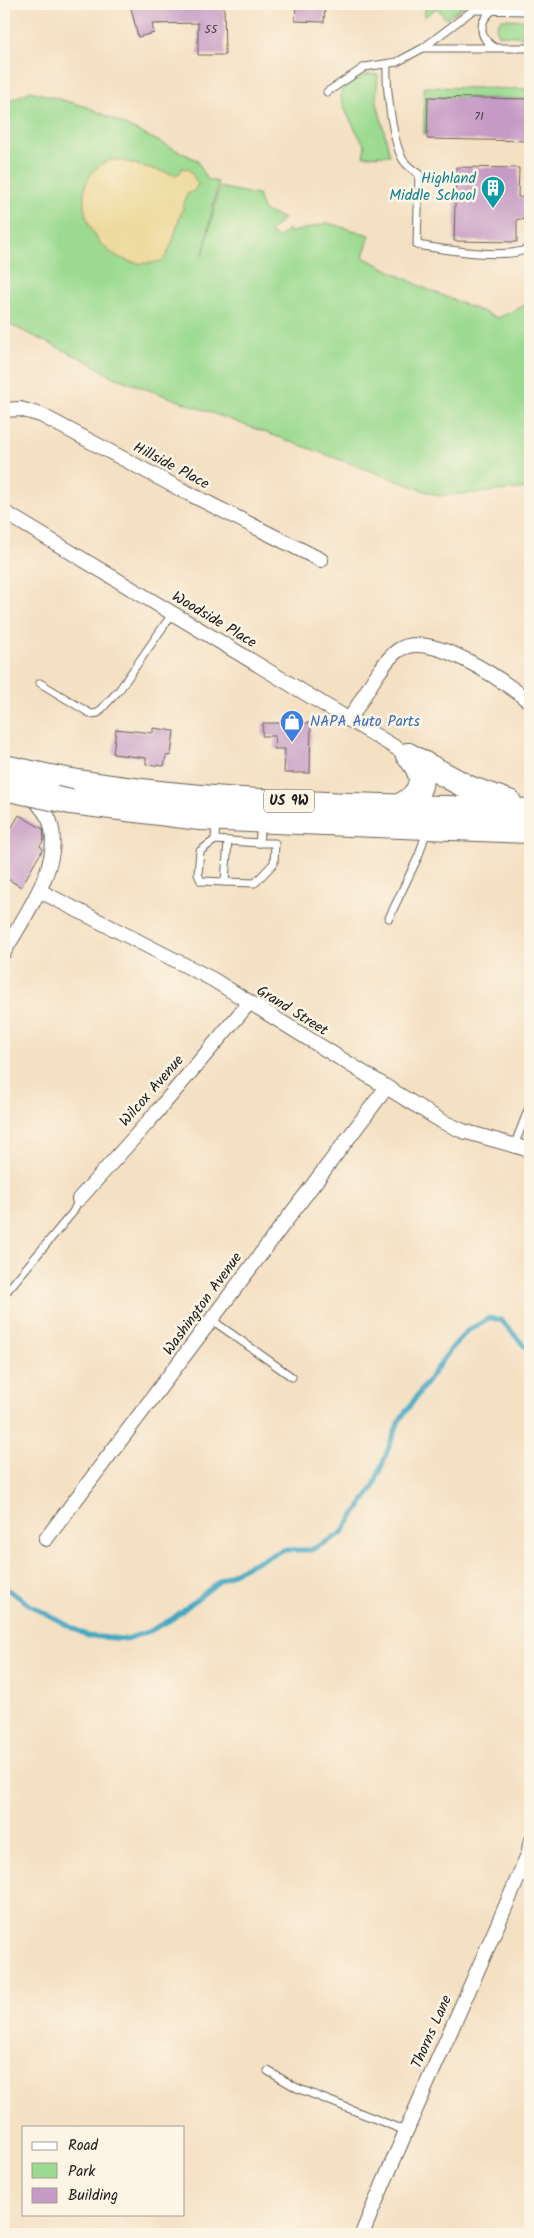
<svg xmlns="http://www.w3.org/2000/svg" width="534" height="2238" viewBox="0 0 534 2238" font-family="Kalam,sans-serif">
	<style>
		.green { fill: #9bda90; stroke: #5c7b56 }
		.sand { fill: #eeda9e; stroke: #857b5d }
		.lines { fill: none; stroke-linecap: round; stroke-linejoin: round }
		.stream { stroke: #43a8c3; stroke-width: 5 }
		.building { fill: #c59ac5 }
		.service-casing { stroke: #686156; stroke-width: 9 }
		.minor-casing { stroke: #686156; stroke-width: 16 }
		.trunk-casing { stroke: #686156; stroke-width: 26 }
		.service { stroke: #fff; stroke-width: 7 }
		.minor { stroke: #fff; stroke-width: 14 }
		.trunk { stroke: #fff; stroke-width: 24 }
		.trunk-bridge-casing { stroke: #686156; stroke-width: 26; stroke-linecap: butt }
		.trunk-bridge { stroke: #fff; stroke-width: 24 }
		.labels { text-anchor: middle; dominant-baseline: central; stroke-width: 5; stroke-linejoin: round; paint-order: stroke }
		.number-label { font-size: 12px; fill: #463c46 }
		.shield { fill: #fcf5e5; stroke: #5f5d58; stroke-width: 1 }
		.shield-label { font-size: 14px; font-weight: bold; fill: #1c1c1c }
		.culture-label { font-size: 15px; fill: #0d838f; stroke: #fcf5e5; text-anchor: end }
		.street-label { font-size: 15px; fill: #1c1c1c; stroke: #fcf5e5 }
		.shop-label { font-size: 15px; fill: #366cbe; stroke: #fcf5e5; text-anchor: start }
	</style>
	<rect width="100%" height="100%" fill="#fcf5e5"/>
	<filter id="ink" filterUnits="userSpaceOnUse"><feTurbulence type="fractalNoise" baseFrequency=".02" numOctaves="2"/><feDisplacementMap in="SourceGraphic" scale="10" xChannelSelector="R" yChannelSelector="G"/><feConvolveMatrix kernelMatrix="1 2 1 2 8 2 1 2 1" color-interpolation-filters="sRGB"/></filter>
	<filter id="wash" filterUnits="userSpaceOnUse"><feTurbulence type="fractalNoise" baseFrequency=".0096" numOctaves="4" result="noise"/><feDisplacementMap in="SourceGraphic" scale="20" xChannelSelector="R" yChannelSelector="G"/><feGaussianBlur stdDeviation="1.12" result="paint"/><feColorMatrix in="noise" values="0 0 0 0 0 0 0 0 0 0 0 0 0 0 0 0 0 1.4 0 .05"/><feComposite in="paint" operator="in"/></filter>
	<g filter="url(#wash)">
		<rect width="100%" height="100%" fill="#f4e0c3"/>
		<g class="green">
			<path d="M426 4H467L446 19 437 8 424 17Z"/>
			<path d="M501 19 530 20V37L499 35 496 28Z"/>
			<path d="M370 74 378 75 376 98 390 155 363 156 365 146C359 136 339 104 341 93 343 83 361 77 370 74Z"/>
			<path d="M424 87 530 89V99L428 97 427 134H424Z"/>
			<path d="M31 91 90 108 197 160 207 179 218 182 203 256 219 187 258 195 263 210 284 219 269 232 278 238 288 229 289 233 328 223 370 235 363 257 422 287 498 318 530 303V488L439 496 111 376 87 361 4 322V103Z"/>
		</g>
		<path class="sand" d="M111 160H119L176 175 180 173 182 168 189 169 198 184 194 191 187 194 172 243 166 256 161 261C92 280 55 178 111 160Z"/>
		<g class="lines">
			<path class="stream" d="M4 1587 33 1607 88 1636 126 1639 150 1631 172 1619 222 1579 249 1565 283 1550H311L341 1534 373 1488 399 1421 451 1349 467 1331 489 1318 501 1320 530 1352"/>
		</g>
		<g id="blocks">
			<g class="building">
				<path d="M149 4H224L225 55H198V23L152 24 154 33 138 37 131 8Z"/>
				<path d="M296 4H325L324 22 295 21Z"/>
				<path d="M428 97 530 99V141L427 139Z"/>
				<path d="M456 167 519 168 518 197 530 198V220L517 219V242L454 241Z"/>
				<path d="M263 723H311L310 773H284L285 749H274L275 736H262Z"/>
				<path d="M153 728 174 731 171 755 166 756 164 766 146 764V758L113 754 116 729 153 733Z"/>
				<path d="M19 815 43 829 44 840 40 846 43 849 21 887 4 877V858L7 853 4 848V841Z"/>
			</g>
		</g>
	</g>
	<g filter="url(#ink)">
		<use href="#blocks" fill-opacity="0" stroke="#686156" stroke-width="1"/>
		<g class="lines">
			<defs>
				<g id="service">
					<path d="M475 10 530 11"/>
					<path d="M493 10C478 21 478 37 494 47"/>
					<path d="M424 48H530"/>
					<path d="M387 64C386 87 392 138 402 158 406 166 413 170 419 174L417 245C440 249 513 261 530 247"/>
					<path d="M327 92 365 67 397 62 423 48 481 4"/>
					<path d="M40 683 91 714 98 713 120 689 172 614"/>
					<path d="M216 822 215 840 259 843 261 824"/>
					<path d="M215 840 200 851 198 874 201 881 225 882"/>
					<path d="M228 841 225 882 255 883 274 863 275 843H259"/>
					<path d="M389 918 419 855 427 830"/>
					<path d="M514 1146 530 1105"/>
					<path d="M7 1291 73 1212 79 1199"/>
					<path d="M212 1320 292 1377"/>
					<path d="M268 2071 297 2088 406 2131"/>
				</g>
				<g id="minor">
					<path d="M4 410 20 409 41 415 182 490 321 560"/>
					<path d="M4 512 408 755"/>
					<path d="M349 720C361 702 381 663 397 651 428 627 505 682 530 702"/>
					<path d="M40 891 212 979 443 1122 463 1131 530 1150"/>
					<path d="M4 952C23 918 62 866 51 825 49 814 36 802 30 793"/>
					<path d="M79 1199 149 1121 249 1003"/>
					<path d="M46 1539 386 1088"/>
					<path d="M362 2234C415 2106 475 1980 529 1852L530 1843"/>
				</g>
				<g id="trunk">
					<path d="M408 755 469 788 509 802"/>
					<path d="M50 777C208 807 370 804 530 811"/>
					<path d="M71 802 200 818 530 831"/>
					<path d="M400 806C425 792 427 776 408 755"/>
				</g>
			</defs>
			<use href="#service" class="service-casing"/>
			<use href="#minor" class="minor-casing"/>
			<use href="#trunk" class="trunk-casing"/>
			<use href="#service" class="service"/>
			<use href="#minor" class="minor"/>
			<use href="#trunk" class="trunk"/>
			<defs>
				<g id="trunk-bridge">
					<path d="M4 767 50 777"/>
					<path d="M4 788 71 802"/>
				</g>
			</defs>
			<use href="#trunk-bridge" class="trunk-bridge-casing"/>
			<use href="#trunk-bridge" class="trunk-bridge"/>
		</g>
	</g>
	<defs>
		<symbol id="building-pin" viewBox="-11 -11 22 30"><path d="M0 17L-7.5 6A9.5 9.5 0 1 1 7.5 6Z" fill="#0f9aa8" stroke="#fcf5e5"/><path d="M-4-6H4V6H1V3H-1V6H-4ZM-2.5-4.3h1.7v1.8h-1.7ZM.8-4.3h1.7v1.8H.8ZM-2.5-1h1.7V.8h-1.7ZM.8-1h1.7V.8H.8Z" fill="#fff"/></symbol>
		<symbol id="shop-pin" viewBox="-11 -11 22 30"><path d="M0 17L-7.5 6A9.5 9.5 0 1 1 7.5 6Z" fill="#3f7fe0" stroke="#fcf5e5"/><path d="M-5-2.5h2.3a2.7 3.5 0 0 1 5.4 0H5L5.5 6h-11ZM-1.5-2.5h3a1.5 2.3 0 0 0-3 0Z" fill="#fff"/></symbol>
	</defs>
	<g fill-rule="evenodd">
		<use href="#building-pin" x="479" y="174" width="28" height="38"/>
		<use href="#shop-pin" x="278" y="708" width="28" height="38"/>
	</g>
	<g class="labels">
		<g class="number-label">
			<text x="211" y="29">55</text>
			<text x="479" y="116">71</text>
		</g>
		<rect class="shield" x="264" y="789.5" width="50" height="23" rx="4"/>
		<g class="shield-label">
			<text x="289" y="801">US 9W</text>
		</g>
		<g class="culture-label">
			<text x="476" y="179">Highland<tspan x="476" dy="17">Middle School</tspan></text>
		</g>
		<g class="street-label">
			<text transform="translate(171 466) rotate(28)">Hillside Place</text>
			<text transform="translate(214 620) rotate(31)">Woodside Place</text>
			<text transform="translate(292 1011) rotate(32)">Grand Street</text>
			<text transform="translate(152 1091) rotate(-49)">Wilcox Avenue</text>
			<text transform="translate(203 1304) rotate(-54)">Washington Avenue</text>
			<text transform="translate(432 2032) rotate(-66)">Thorns Lane</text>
		</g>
		<g class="shop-label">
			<text x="310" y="722">NAPA Auto Parts</text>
		</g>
	</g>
	<rect width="534" height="2238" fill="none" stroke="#fcf5e5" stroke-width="20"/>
	<rect x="22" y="2126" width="162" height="90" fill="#fcf5e5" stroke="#a29e95"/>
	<rect x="32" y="2142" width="25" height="8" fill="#ffffff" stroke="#a29e95"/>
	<text x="68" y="2150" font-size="15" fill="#1c1c1c">Road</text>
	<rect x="32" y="2163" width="25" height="15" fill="#9bda90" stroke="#a29e95"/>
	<text x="68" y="2176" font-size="15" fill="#1c1c1c">Park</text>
	<rect x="32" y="2188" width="25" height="15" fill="#c59ac5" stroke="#a29e95"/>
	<text x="68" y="2200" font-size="15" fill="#1c1c1c">Building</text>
</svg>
